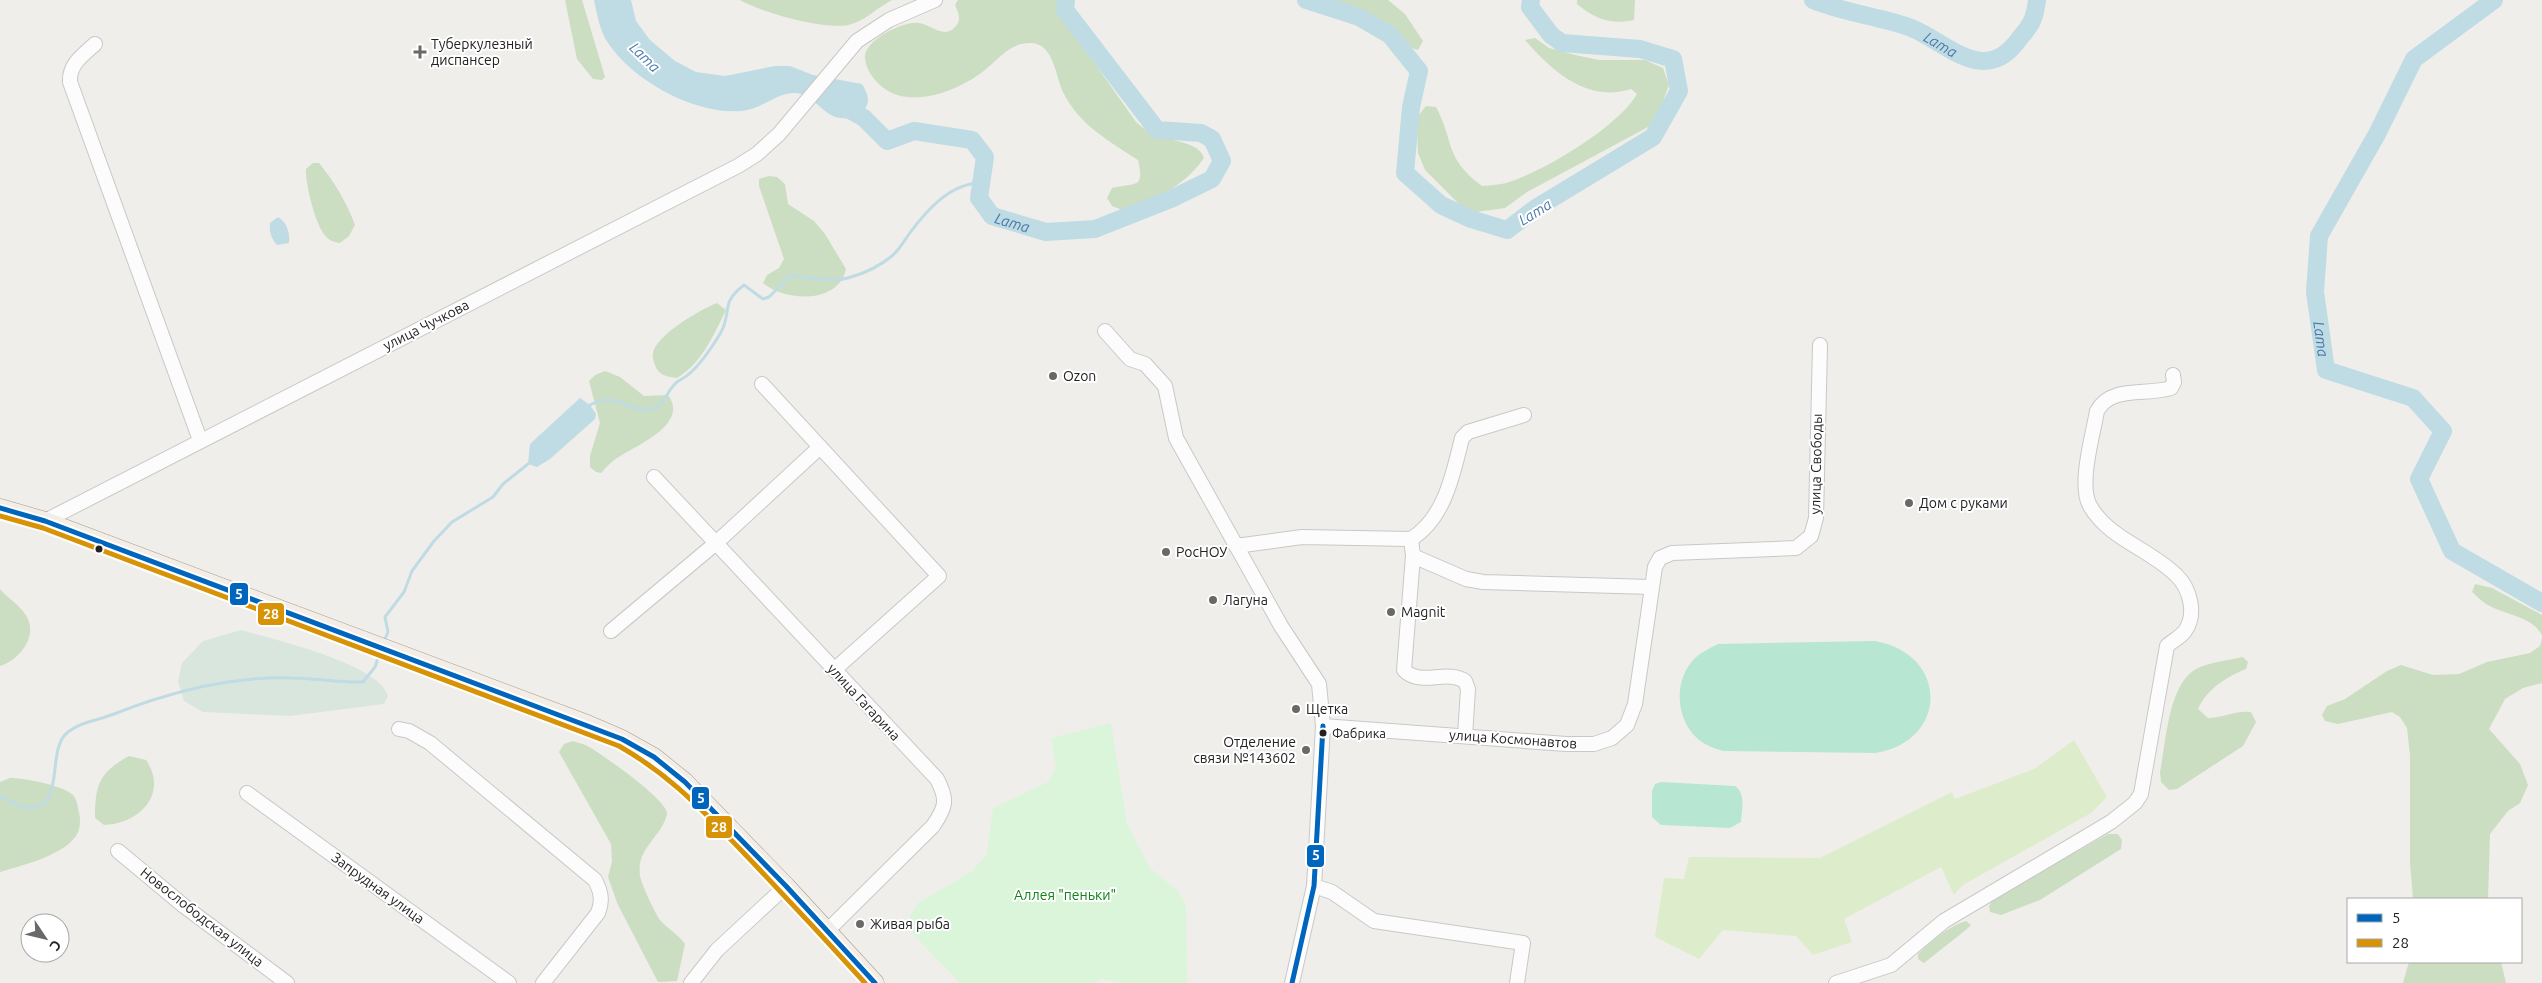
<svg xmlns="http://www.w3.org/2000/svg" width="2542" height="983" viewBox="0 0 2542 983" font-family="Ubuntu,sans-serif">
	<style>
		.grass { fill: #ddeccb }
		.forest { fill: #cbdec1 }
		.wetland { fill: #d9e6de }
		.park { fill: #daf5da }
		.pitch { fill: #b7e6d2 }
		.water { fill: #bfdbe3 }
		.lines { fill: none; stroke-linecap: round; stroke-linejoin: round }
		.stream { stroke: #bfdbe3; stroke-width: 3 }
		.river { stroke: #bfdbe3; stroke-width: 18 }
		.minor-casing { stroke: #c9c8c7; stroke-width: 16 }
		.major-casing { stroke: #a79c86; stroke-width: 19 }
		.minor { stroke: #fdfcfc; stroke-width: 14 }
		.major { stroke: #f3ede7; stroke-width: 18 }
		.bus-1-casing { stroke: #fff; stroke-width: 9 }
		.bus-2-casing { stroke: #fff; stroke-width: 9 }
		.bus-1 { stroke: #0065bd; stroke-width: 5 }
		.bus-2 { stroke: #d79205; stroke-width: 5 }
		.poi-dot { fill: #6a6968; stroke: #fff; stroke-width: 2 }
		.bus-dot { fill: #222; stroke: #fff; stroke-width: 2 }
		.labels { text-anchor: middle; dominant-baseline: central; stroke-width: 4; stroke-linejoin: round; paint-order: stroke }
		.bus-label { font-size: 13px; fill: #222; stroke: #fff; text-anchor: start }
		.poi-label { font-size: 14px; fill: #222; stroke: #fff; text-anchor: start }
		.street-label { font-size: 14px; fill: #222; stroke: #fff }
		.park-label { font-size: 14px; fill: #0c8416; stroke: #fff }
		.water-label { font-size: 15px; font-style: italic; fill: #4a7aab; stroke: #fff }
		.line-badge { stroke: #fff; stroke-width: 2 }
		.badge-label { font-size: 14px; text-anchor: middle; font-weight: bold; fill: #fff }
	</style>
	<rect width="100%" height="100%" fill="#f0eeeb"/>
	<path class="grass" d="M2074 740 2107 797 2091 813 1963 885 1954 895 1941 867 1844 919 1852 942 1813 955 1796 936 1723 930 1699 959 1655 937 1664 878 1684 879 1689 857 1820 858 1952 792 1955 799 2034 769Z"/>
	<g class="forest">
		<path d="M565 0H582L605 77 602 80 593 79 577 59Z"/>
		<path d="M740 0H892C878 7 866 20 852 24 830 32 760 12 740 0Z"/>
		<path d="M958 0H1060L1059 8 1065 21 1136 122C1141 126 1147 131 1152 134 1168 141 1199 141 1204 158 1181 190 1157 197 1122 210L1112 206 1107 198 1112 188C1135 182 1145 190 1138 160 1109 141 1079 125 1063 92 1055 75 1054 43 1030 43 1010 43 1000 58 986 69 961 90 910 111 881 86 873 79 865 68 865 57 865 40 903 21 919 23 932 25 945 40 956 26 962 19 958 12 955 5Z"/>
		<path d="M1327 0H1388L1405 14 1423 41 1418 50 1409 47 1370 14Z"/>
		<path d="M1577 0H1635L1634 20C1611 25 1595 19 1577 4Z"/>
		<path d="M1535 38 1549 48 1575 55 1599 60H1645L1663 68 1669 85 1661 107 1650 126 1527 192 1505 208 1476 212 1460 205 1425 170 1418 153 1417 131 1418 116 1426 106 1436 107C1455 143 1444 157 1482 186 1491 185 1501 185 1509 182 1544 171 1618 127 1637 94L1631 89C1587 103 1552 71 1525 40Z"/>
		<path d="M313 163H319C334 181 347 203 355 225L349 236 340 243C333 242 328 240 324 234 315 223 305 182 306 169Z"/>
		<path d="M769 176 777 177 785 184 788 204 814 221 825 234 846 269C839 304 786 302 763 283L767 275 779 268 784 259 759 186V179Z"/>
		<path d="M717 303 726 310C713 336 702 363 677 378 667 377 658 375 655 365 654 362 652 356 653 353 656 335 701 309 717 303Z"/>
		<path d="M605 371 620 377 644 396 668 395C689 423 640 444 622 455 614 459 607 466 601 473L596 472 590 467V456L600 423 589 381 595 375Z"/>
		<path d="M2475 584 2492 588 2542 615V635C2532 616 2505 615 2488 605 2482 602 2477 596 2472 592Z"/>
		<path d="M0 589C7 598 19 604 25 614 40 634 20 660 0 666Z"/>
		<path d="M2542 638V683L2523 688 2505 699 2489 729 2520 764 2528 785 2520 803 2508 811 2490 834 2488 899H2413L2410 863V755L2407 728 2400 717 2392 712 2338 724 2325 721 2322 715 2327 706 2345 699 2387 671 2401 665 2433 675 2459 674 2487 662 2530 653 2540 646Z"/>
		<path d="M2243 657 2248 662 2246 669C2226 677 2207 689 2198 709L2208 718C2223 718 2235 710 2251 712L2256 722 2243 746 2177 789 2169 790 2161 782 2160 772C2166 743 2168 682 2198 668 2211 662 2229 660 2243 657Z"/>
		<path d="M573 741C579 743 585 744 591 748 604 756 669 801 667 814 662 837 636 848 640 875 641 884 655 913 660 920 668 929 678 934 685 944L677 981 658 982 618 905 608 877 612 861 611 844 559 752 564 744Z"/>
		<path d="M129 756 146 760C169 794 139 824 104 825L95 818C95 784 99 773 129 756Z"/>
		<path d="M10 778C24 778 63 785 73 795 77 800 78 807 79 813 81 820 80 830 76 836 62 856 23 865 0 872V782Z"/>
		<path d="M2108 834H2118L2122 840 2121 849 2040 900 2001 915 1990 912 1989 906 1994 898Z"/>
		<path d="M1966 921 1971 925 1967 929 1924 963 1918 959V954C1933 940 1947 927 1966 921Z"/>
		<path d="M2409 962H2501L2506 983H2403Z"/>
	</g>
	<path class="wetland" d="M241 630C273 639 380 664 388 696L384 704 290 716 203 712 184 701 178 681 182 663 203 641Z"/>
	<path class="park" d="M1111 723 1127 824 1150 868 1178 891 1186 905 1187 983H1122L1101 979 1095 983H960L912 933 910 915 919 902 971 872 987 854 993 808 1048 782 1056 768 1051 738Z"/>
	<g class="pitch">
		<path d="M1875 641C1949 654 1949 741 1875 753L1723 751C1717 749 1710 747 1705 744 1678 728 1672 688 1690 664 1697 654 1708 649 1718 644Z"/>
		<path d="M1661 782 1735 786C1746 794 1742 809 1741 822L1730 828 1661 825 1652 817V791L1655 784Z"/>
	</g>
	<g class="water">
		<path d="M594 0H631L636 21 650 40 675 61 696 72 725 76 775 66H790L813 75 862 84C866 91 870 98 867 105 864 112 859 115 853 117 825 125 818 95 796 93 777 92 760 110 742 111 696 115 634 82 608 43 600 32 597 14 594 0Z"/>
		<path d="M278 217C287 222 290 233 289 243L277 245C271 238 269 232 270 223Z"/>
		<path d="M580 398 590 405 596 414 595 419 550 459 537 467 528 464 530 444Z"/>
	</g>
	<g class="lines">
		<g class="stream">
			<path d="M590 405C620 388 636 421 658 406 665 401 668 391 674 385 678 380 685 378 689 374 701 364 712 347 720 334 733 312 719 304 744 285L763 299 769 297 790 276C811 276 831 284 851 277 865 273 881 265 892 256 899 250 904 241 909 234 926 211 950 183 981 183"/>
			<path d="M384 641 388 632 385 617 404 592 412 571 434 541 452 522 493 497 503 484 528 464"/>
			<path d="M0 797C8 799 16 806 24 807 69 813 44 750 68 732 80 722 99 720 114 714 170 692 230 676 291 678 315 678 339 683 363 682L375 667 380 652"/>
		</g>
		<g class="river">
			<path d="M1306 0 1359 17 1390 35 1419 71 1411 107 1405 173 1441 205 1471 219 1507 230 1536 208 1653 137 1679 91 1673 59 1640 49 1562 43 1551 35 1530 7 1531 0"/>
			<path id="s1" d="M1813 0C1844 13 1878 16 1909 27 1944 40 1982 86 2016 43 2030 25 2034 24 2037 0"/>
			<path id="s2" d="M2494 0 2414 59 2377 134 2319 236 2315 292 2326 370 2413 398 2443 431 2419 479 2452 551 2542 603"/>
			<path id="s3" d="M839 104 864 118 887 141 914 131 972 140 985 157 979 198 992 216 1046 232 1095 229 1171 199 1212 179 1222 161 1212 139 1201 133 1157 130 1065 10 1066 0"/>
		</g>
		<defs>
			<g id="minor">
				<path d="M95 44C83 55 69 64 70 82L200 440"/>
				<path d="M1105 331 1130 359 1145 364 1165 386 1176 438 1281 626 1319 684 1323 726 1314 886 1292 983"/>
				<path d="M762 384 939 576 834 670"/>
				<path d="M654 477 937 779C948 800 946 807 933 826L827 931"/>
				<path d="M45 521 738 166 757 154 779 134 857 41 889 20 935 0"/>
				<path d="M1411 539 1413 556 1404 670C1420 687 1446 669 1465 681L1468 689 1465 736"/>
				<path d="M1236 546 1302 537 1411 539C1445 518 1453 474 1462 438L1468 432 1524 415"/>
				<path d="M1413 556 1466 579 1483 582 1651 587"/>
				<path d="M611 631 716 543 820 447"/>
				<path d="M1323 726 1566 744H1594L1612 738 1627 725 1635 704 1655 567 1660 558 1672 553 1796 548 1811 536 1816 518 1820 345"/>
				<path d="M399 729 409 731 430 743 595 880C601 892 603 900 598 913L543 983"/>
				<path d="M247 793 509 983"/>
				<path d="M118 851 184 906 287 983"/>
				<path d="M1314 886 1332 892 1374 921 1523 943 1517 983"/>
				<path d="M691 983 717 950 786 886"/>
				<path d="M1836 983 1891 965 1944 921 2111 822 2135 803 2141 794 2167 646C2172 641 2181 637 2185 631 2197 614 2190 588 2176 575 2150 549 2109 539 2090 506 2078 485 2093 435 2097 411 2111 385 2146 396 2171 388L2174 382 2173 375"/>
			</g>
			<path id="major" d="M0 508 45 521 587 724 622 739 654 757 685 782 786 886 875 983"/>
		</defs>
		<use href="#minor" class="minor-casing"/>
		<use href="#major" class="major-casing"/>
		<use href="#minor" class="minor"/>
		<use href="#major" class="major"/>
		<defs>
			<g id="bus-1">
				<path d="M0 508 45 521 622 739 654 757 685 782 786 886 875 983"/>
				<path d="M1292 983 1314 886 1323 726"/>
			</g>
			<path id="bus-2" d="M0 516 43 528 619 746C670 775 699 807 740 849 782 893 824 938 865 983"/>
		</defs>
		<use href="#bus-1" class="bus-1-casing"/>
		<use href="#bus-2" class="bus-2-casing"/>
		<use href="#bus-1" class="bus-1"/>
		<use href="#bus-2" class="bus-2"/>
	</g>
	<g class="poi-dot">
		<path d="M417.5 44.5h5v5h5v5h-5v5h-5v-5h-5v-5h5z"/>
		<circle cx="1053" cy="376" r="5"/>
		<circle cx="1909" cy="503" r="5"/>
		<circle cx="1166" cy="552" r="5"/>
		<circle cx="1213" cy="600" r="5"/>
		<circle cx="1391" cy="612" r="5"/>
		<circle cx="1296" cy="709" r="5"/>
		<circle cx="1306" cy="750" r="5"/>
		<circle cx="860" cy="924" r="5"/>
	</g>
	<g class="bus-dot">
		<circle cx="99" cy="549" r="4.5"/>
		<circle cx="1323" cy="733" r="4.5"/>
	</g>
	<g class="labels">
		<g class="bus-label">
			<text x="1332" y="733">Фабрика</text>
		</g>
		<g class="poi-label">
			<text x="431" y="44">Туберкулезный<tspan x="431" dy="16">диспансер</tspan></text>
			<text x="1063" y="376">Ozon</text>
			<text x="1919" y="503">Дом с руками</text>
			<text x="1176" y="552">РосНОУ</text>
			<text x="1223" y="600">Лагуна</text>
			<text x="1401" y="612">Magnit</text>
			<text x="1306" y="709">Щетка</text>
			<text x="1296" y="742" text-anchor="end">Отделение<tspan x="1296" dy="16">связи №143602</tspan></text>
			<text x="870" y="924">Живая рыба</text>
		</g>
		<g class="street-label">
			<text transform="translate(426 325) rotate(-27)">улица Чучкова</text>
			<text transform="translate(1816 464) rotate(-89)">улица Свободы</text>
			<text transform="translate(864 702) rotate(47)">улица Гагарина</text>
			<text transform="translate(1513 739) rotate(4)">улица Космонавтов</text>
			<text transform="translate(378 888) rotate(36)">Запрудная улица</text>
			<text transform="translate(202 917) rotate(38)">Новослободская улица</text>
		</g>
		<g class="park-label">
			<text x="1065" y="895">Аллея "пеньки"</text>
		</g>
		<g class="water-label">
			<text stroke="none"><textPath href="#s1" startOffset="136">Lama</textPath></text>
			<text transform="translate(645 57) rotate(44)">Lama</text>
			<text transform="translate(1535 212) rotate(-32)">Lama</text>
			<text stroke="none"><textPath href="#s3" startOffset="255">Lama</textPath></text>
			<text stroke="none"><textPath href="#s2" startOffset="404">Lama</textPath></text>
		</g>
	</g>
	<g class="line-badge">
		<rect x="229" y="582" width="20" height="24" rx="5" fill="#0065bd"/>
		<rect x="257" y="602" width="28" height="24" rx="5" fill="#d79205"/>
		<rect x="691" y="786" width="19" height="24" rx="5" fill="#0065bd"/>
		<rect x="705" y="815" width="28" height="24" rx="5" fill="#d79205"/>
		<rect x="1306" y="844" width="19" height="24" rx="5" fill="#0065bd"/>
	</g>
	<g class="badge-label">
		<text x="239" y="599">5</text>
		<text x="271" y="619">28</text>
		<text x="701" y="803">5</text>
		<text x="719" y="832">28</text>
		<text x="1316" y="860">5</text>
	</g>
	<rect x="2347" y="898" width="175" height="65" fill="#ffffff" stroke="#a7a7a7"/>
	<rect x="2357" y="914" width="25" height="8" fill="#0065bd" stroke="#a7a7a7"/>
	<text x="2392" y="923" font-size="15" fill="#222222">5</text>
	<rect x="2357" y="939" width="25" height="8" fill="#d79205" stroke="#a7a7a7"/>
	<text x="2392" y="948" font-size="15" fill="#222222">28</text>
	<g transform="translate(45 938) rotate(125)"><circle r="24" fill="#ffffff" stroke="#a7a7a7"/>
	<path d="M0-4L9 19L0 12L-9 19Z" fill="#6a6968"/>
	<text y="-8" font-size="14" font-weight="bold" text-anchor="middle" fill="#222222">С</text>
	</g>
</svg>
